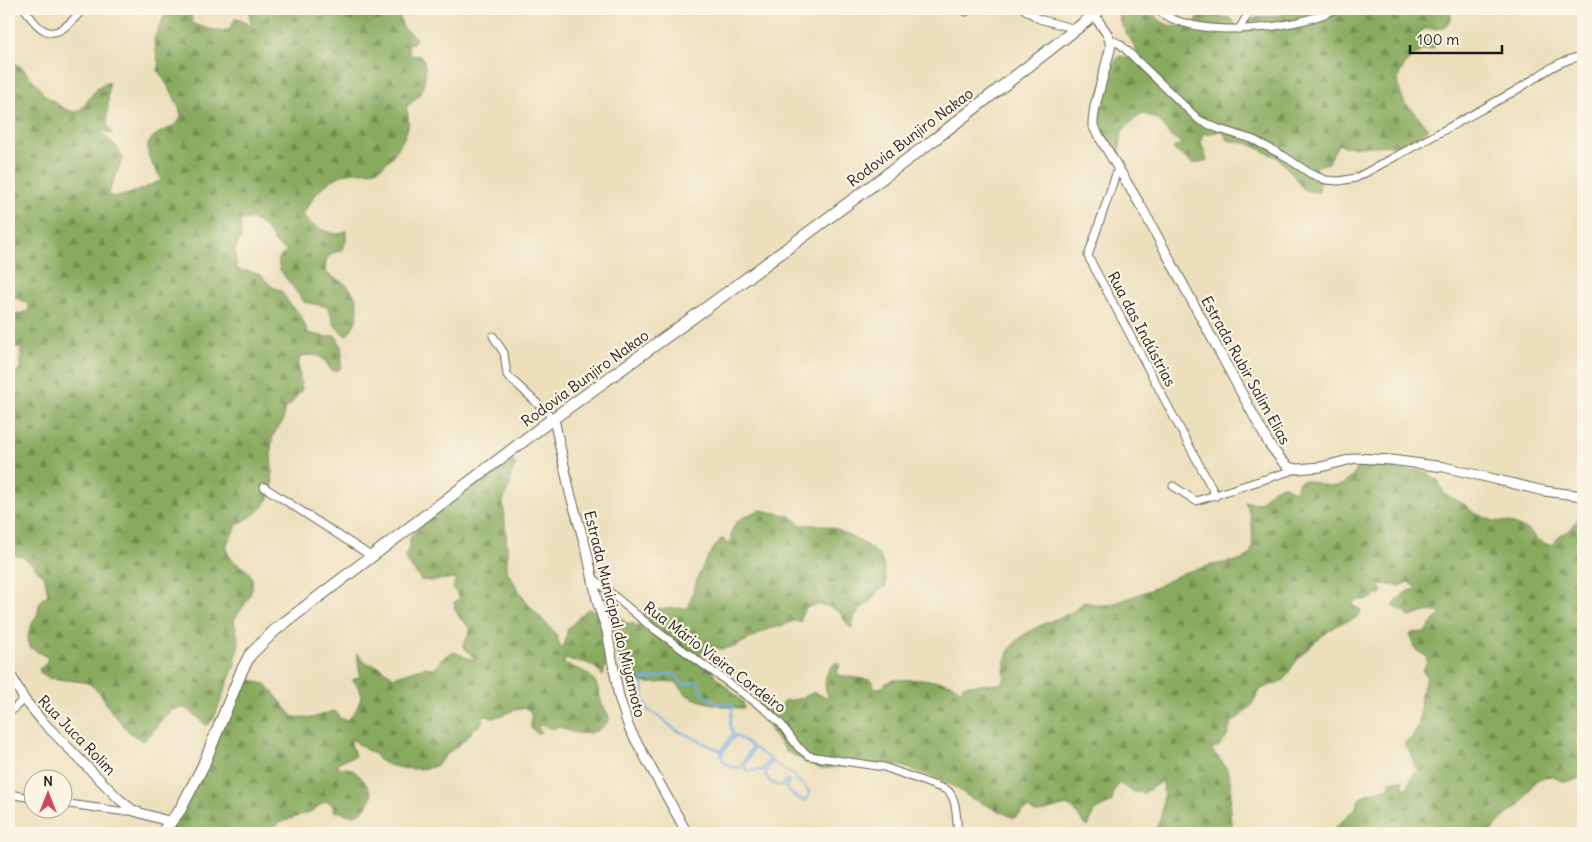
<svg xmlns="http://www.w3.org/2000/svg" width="1592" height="842" viewBox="0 0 1592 842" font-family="Delius,sans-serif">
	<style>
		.forest { fill: url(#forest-firs); stroke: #52633d }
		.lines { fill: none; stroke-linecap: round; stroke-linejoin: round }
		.stream { stroke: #77afe6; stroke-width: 2 }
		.minor-casing { stroke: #656054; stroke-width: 9 }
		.tertiary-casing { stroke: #656054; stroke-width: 11 }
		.primary-casing { stroke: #656054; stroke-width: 13 }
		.minor { stroke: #fff; stroke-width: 7 }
		.tertiary { stroke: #fff; stroke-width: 9 }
		.primary { stroke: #fff; stroke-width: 11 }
		.labels { text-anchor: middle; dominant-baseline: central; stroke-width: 4.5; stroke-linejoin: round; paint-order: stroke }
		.street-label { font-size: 15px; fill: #1c1c1c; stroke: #fcf5e5 }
	</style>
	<defs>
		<pattern id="forest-firs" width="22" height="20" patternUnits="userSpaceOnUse" patternTransform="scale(1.25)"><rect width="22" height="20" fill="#88aa5e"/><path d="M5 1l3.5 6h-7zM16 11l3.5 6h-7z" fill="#6e8a4d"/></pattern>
	</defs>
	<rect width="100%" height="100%" fill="#fcf5e5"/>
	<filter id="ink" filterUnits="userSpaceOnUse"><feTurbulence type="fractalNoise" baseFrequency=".02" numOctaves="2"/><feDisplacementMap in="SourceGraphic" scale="10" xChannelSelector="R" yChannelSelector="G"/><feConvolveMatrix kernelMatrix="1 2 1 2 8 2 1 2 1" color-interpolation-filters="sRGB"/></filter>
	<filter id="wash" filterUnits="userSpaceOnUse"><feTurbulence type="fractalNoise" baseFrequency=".0096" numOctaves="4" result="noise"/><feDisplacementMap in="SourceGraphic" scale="20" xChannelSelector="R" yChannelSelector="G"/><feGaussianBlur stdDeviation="1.12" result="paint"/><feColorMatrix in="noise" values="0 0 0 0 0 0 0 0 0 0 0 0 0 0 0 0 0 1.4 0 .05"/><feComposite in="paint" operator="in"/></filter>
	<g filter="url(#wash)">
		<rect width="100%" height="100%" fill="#ecdfbc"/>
		<g class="forest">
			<path d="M171 9H191L192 23C205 28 214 32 229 30L236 18 249 25 251 23 249 12 242 9H403L399 15 403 28 416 38 414 42 408 45 410 55 421 56C428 64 425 82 421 92 418 98 411 103 406 107 408 114 409 119 408 126 406 139 390 163 378 169 369 173 357 171 348 173 331 178 319 188 310 203 308 206 305 209 304 213 302 224 328 233 337 234 341 234 344 232 346 230V241L342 250 333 253 326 260 325 271C333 280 338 278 345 284 363 299 361 321 346 336L335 326 328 307 304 302 280 270 278 259 287 250C269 246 269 214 240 220L241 238C233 249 235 256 237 269L240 271H249L261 275 271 286 281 291 291 306 301 315 308 333 326 337 335 335C343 345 343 357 340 369L335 371 331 370C323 356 316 352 300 357L298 366 302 389 290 405 284 409 283 422C263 439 275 466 272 489 270 504 251 519 237 524 236 533 226 538 227 549 227 554 231 558 235 562 239 566 247 569 250 574 259 589 241 609 234 620L239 642 235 664 214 718 209 724 206 725C200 720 193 712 187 709 166 702 156 733 143 741L129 732 111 711 100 693 90 684 84 682 49 678 40 672 39 669 46 664 48 658 30 647 27 641 30 628 38 613 39 605 42 599 48 595 45 578 31 563 22 557 9 553V377L14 375 21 367V348L9 346V317L28 311 29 307 26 302 9 295V58L23 69 40 88 44 95 65 109 74 112 80 110 99 86 109 82 107 124 112 134 104 131 101 132 117 147 123 158 108 194 109 196C126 199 147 186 162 180 152 164 136 144 161 132 168 129 177 125 180 119 185 111 163 78 158 71L159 66 154 39 167 10 169 11Z"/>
			<path d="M1118 9H1148C1155 16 1167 29 1179 26 1185 25 1188 22 1195 23L1199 15C1202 15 1230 17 1232 19 1234 21 1235 24 1236 26L1240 28C1257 13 1260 19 1280 15 1287 14 1293 10 1299 9H1449C1453 18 1451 21 1444 28L1424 29 1418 34 1420 39 1434 41 1435 47 1432 49 1422 50 1406 63 1400 73 1397 83 1405 104 1417 115 1428 129C1410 147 1384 146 1361 146 1352 146 1347 148 1338 144L1328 163 1315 167 1320 180 1319 192 1308 191 1302 188 1293 174 1276 157 1249 144 1228 140 1221 130C1214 134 1209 132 1202 135L1201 143 1207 160 1193 164 1173 149 1175 146 1182 145 1181 142 1171 137 1159 120 1145 114 1138 116 1122 131 1119 157 1117 158C1111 149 1102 138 1098 128 1092 109 1105 68 1120 56L1134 59 1138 55C1134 39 1116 25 1118 9Z"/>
			<path d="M509 462H514L516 465 511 474 510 485 503 501 507 546V571L526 602 556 634 561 648C567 643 565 636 568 629 571 625 585 611 588 609L596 611 600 607C604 631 610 652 603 676 599 670 591 663 583 662 575 661 575 663 567 659L562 663C572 667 586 670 593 679 598 684 599 694 601 701 602 707 609 713 609 718 608 723 605 725 602 728 589 736 572 735 559 726L553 729 540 725 537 726 541 732 540 733H536L531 728V712L526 708 515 710 493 718 484 715 480 726 473 728C472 731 471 733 469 735 463 743 453 748 446 755 442 759 439 765 435 766 422 772 379 769 375 754L365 749 352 739 351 743 355 756 339 762 336 767 337 768C353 763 366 782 372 795 368 803 363 816 352 815 345 815 342 811 335 812L331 803 325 801 312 811 279 823 270 833H166L242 682 248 679 267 685 293 717 312 718 334 711 337 713 339 718 347 720C354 716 364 698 360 690 359 687 355 683 352 680L358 678 360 675 357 653 366 663 380 667 394 677 424 667 436 668 441 659 454 652 475 661C473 654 466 652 463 645L470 632V628C462 621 454 613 454 602L460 599 453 588 456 578 431 581 421 580 406 560 405 556 410 546V539L413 534 445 504 497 466Z"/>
			<path d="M1371 464 1399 471 1418 470 1428 473 1438 480 1444 494 1464 504 1474 513 1494 521 1509 522 1530 531 1537 540 1549 545 1553 544 1559 536 1571 529 1578 519 1580 510 1583 509V777L1571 781H1561L1553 776 1544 777 1535 781 1520 805 1504 817 1489 833H1332L1334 829 1356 807 1360 798 1369 793 1391 786 1389 782 1401 780 1403 781V788L1406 789C1411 783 1411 775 1417 770 1414 765 1413 759 1411 754 1408 749 1405 748 1404 743L1411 739 1418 727 1420 715 1421 693 1427 678 1422 670 1427 662V657L1416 650 1410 636 1412 633 1425 632 1435 619 1439 617 1440 613C1430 609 1419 614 1409 617L1403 611 1393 606C1399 599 1406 588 1417 590L1416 587 1408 582 1399 586 1382 584 1380 586 1382 592 1381 595H1376L1370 599 1355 601 1352 605 1360 609 1361 612C1355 622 1346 620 1338 625 1315 639 1296 658 1284 680L1261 689 1250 707 1231 724 1226 739 1219 746 1211 749 1226 767 1229 776 1231 785 1230 818 1235 833H1152C1164 821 1164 796 1163 780L1144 793 1133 792 1119 783 1114 791 1112 802 1094 811 1088 827C1079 821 1077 808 1066 805L1039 813H1035L1028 808 1014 818 971 798 955 787 939 779 902 766 883 764 853 765 821 769 787 752 771 732 758 700 772 706 776 712 782 707 783 701 799 699 814 692 827 698 828 695C822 684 826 669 837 662L840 665 837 673V675L869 680 873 682 874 687C883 691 883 683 891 681 900 678 937 680 947 683 953 684 957 687 961 691L963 686 966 685 999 684 1005 678C999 645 1027 631 1053 620 1064 616 1076 612 1083 602L1099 605H1110L1155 588 1183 573 1212 565 1242 560 1251 554C1254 539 1253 516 1245 502L1260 503C1266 497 1274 484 1285 486 1289 487 1292 491 1296 492L1298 483 1304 480C1323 483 1334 494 1351 478 1355 474 1356 469 1361 465Z"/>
			<path d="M761 510 791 516 801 525H822L836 529 868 546 878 554 882 561 886 577V586L878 590 873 599 858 612 854 618 852 629C846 625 844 616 837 611 825 602 801 601 801 621H793L782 626 768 629 736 646 722 649 712 647 700 653 709 665 715 676 743 702 744 708C733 709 695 702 686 694 682 691 679 685 676 682 664 681 652 685 640 682 615 677 613 626 611 605L626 623H632L639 627 641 614 649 609 688 608C697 578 701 564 721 539H724L726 543 729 544C731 540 731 536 732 532 734 518 750 514 761 510Z"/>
		</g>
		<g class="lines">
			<g class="stream">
				<path d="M674 673 683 685 697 681 704 694 717 704 724 703 733 706 730 724 733 733 721 751 674 729 664 720 648 710 644 698 642 679 655 678Z"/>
				<path d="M735 735 752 746 740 768C730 766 724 767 721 755Z"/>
				<path d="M754 748 770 759 763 770 749 771 745 769V765Z"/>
				<path d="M772 761 791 774 809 791 808 796 805 801C795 798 792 795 786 787L789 781 786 780 782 786C773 785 770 782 765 775Z"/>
				<path d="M996 833 998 828 1018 833"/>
			</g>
		</g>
	</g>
	<g filter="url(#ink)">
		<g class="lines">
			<defs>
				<g id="minor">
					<path d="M25 9C46 43 59 37 83 9"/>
					<path d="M965 9 966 12"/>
					<path d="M1024 9 1039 19 1076 29"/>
					<path d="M1156 9C1194 41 1294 30 1336 9"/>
					<path d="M1239 29 1251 9"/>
					<path d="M1110 39 1120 44 1199 120 1219 129 1254 140 1284 156 1311 174 1326 180 1339 181 1356 178C1408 150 1461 121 1513 92 1538 78 1554 61 1583 56"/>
					<path d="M1118 168 1088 256 1216 496"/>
					<path d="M493 336 504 353 507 375 554 419"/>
					<path d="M1173 486 1196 501 1297 469"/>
					<path d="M264 487 371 556"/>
					<path d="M593 578 650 626 766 710 781 724 798 747 809 756 884 767 947 790C958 799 956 820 958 833"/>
					<path d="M9 713 24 699"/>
					<path d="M9 794 32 798"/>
					<path d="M62 803 119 811H134"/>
				</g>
				<g id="tertiary">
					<path d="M1094 15 1108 35 1111 46 1095 106 1093 121V126L1142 208 1269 444 1283 462 1289 467 1297 469 1321 467 1356 458 1391 460 1444 467 1544 491 1583 496"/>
					<path d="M554 419 570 493 587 552 598 604 607 631 619 697 629 728 687 833"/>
					<path d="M9 672 24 699 43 722 119 799 134 811 171 822"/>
				</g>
				<path id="primary" d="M162 833 180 810 203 766 242 670 250 655 275 630 547 423 735 287 935 139 1094 15 1100 9"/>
			</defs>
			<use href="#minor" class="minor-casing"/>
			<use href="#tertiary" class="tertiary-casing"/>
			<use href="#primary" class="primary-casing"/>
			<use href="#minor" class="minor"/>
			<use href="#tertiary" class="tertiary"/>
			<use href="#primary" class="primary"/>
		</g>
	</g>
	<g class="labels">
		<g class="street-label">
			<text transform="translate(910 137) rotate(-37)">Rodovia Bunjiro Nakao</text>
			<text transform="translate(1142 329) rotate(62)">Rua das Indústrias</text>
			<text transform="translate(1246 370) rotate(61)">Estrada Rubir Salim Elias</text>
			<text transform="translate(585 378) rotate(-36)">Rodovia Bunjiro Nakao</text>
			<text transform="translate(615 614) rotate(76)">Estrada Municipal do Miyamoto</text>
			<text transform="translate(715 657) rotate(37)">Rua Mário Vieira Cordeiro</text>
			<text transform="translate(77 735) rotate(46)">Rua Juca Rolim</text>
		</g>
	</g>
	<rect width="1592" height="842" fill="none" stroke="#fcf5e5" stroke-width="30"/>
	<g transform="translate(48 794)"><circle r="24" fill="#fcf5e5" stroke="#a29e95"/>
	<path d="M0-4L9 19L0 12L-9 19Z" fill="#d1495b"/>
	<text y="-8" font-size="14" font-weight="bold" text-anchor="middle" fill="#1c1c1c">N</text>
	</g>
	<path d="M1410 45v8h92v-8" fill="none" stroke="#1c1c1c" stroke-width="2.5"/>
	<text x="1417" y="45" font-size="15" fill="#1c1c1c" stroke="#fcf5e5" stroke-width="4" paint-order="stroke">100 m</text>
</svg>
